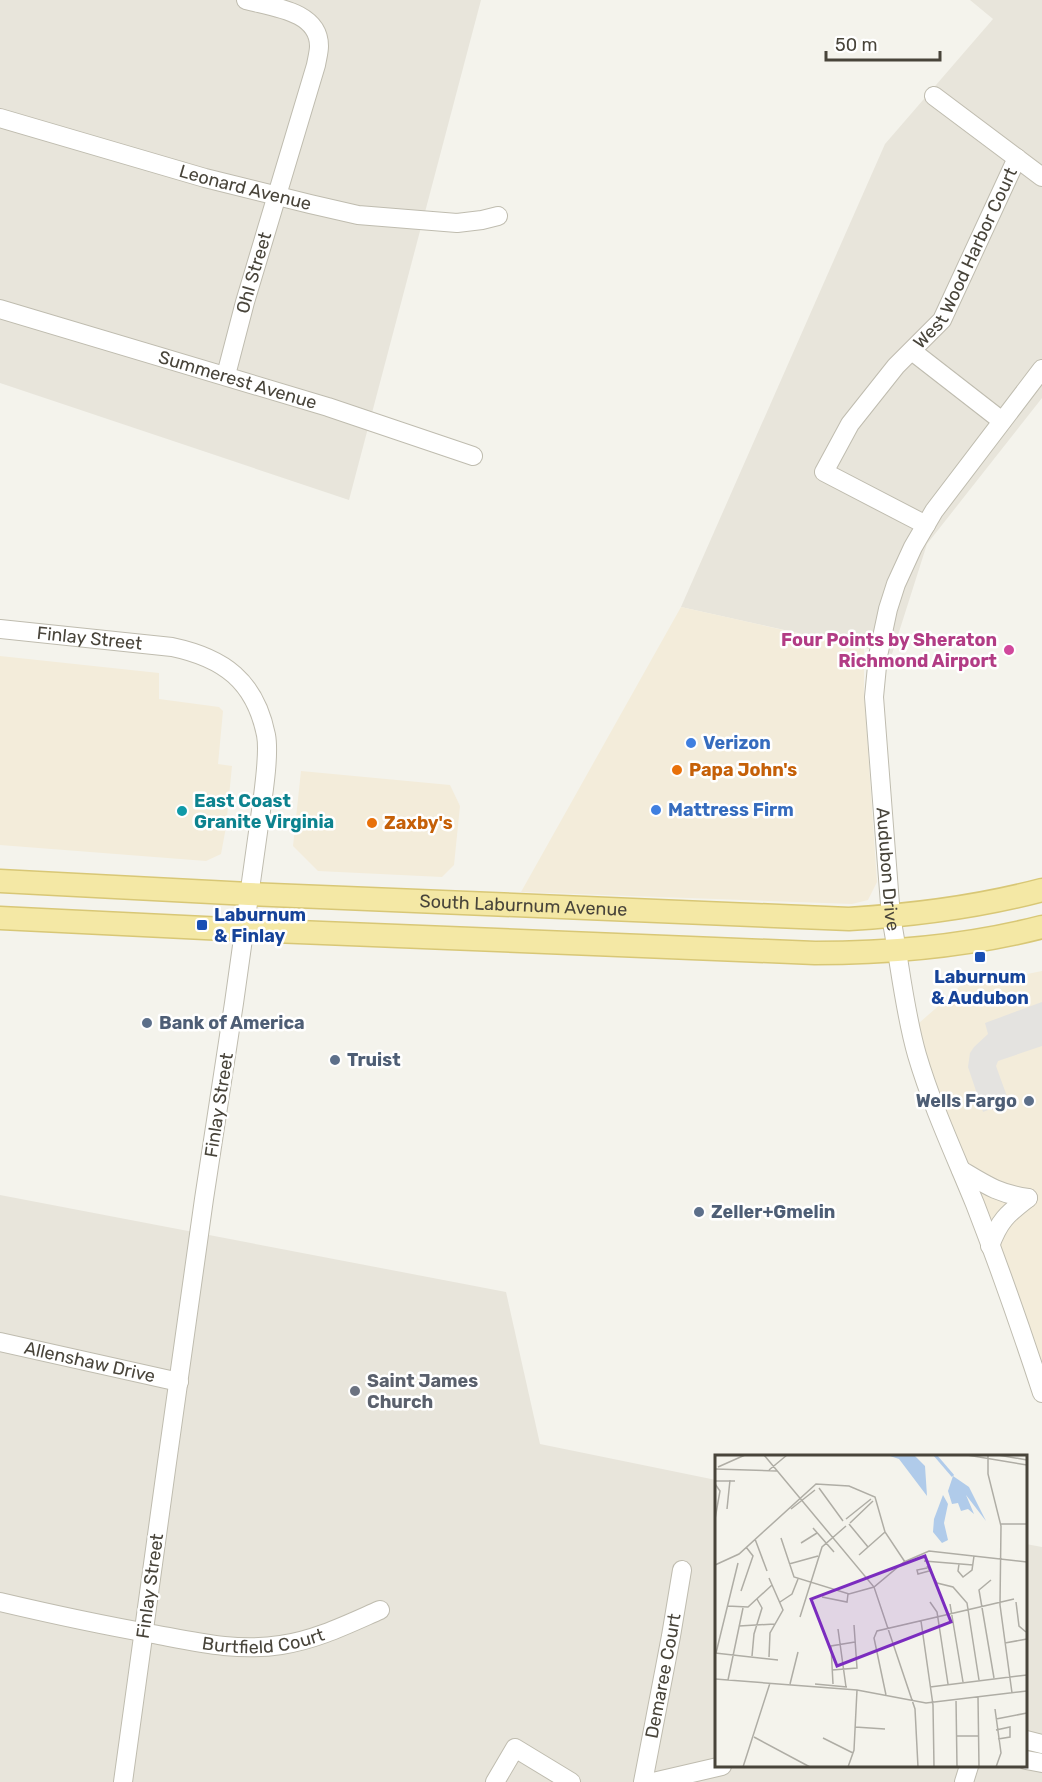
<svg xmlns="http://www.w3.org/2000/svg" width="1042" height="1782" viewBox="0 0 1042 1782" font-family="Rubik,sans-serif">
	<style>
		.residential { fill: #e8e5db }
		.commercial { fill: #f3ecda }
		.parking { fill: #e4e3e0 }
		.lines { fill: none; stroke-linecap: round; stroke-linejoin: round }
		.minor-casing { stroke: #bfbcaf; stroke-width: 20 }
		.major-casing { stroke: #d8c776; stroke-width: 25 }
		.minor { stroke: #fff; stroke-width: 18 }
		.major { stroke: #f4e8a5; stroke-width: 22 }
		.hotel-dot { fill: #d1479c; stroke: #fff; stroke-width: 2 }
		.shop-dot { fill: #3f7fe0; stroke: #fff; stroke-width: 2 }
		.food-dot { fill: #e8710a; stroke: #fff; stroke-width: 2 }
		.culture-dot { fill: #0f9aa8; stroke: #fff; stroke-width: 2 }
		.transit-dot { fill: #1a4fb4; stroke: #fff; stroke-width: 2 }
		.service-dot { fill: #5c6f8a; stroke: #fff; stroke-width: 2 }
		.worship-dot { fill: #6b7280; stroke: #fff; stroke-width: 2 }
		.labels { text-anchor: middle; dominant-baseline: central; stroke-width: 5; stroke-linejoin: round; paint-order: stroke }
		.street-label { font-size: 18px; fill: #48443a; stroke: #fff }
		.hotel-label { font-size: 18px; font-weight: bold; fill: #b23c85; stroke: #fff; text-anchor: end }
		.shop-label { font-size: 18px; font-weight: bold; fill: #366cbe; stroke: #fff; text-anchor: start }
		.food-label { font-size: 18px; font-weight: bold; fill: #c56008; stroke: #fff; text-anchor: start }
		.culture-label { font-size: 18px; font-weight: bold; fill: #0d838f; stroke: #fff; text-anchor: start }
		.transit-label { font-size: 18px; font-weight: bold; fill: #164399; stroke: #fff; text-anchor: start }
		.service-label { font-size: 18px; font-weight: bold; fill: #4e5e75; stroke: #fff; text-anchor: start }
		.worship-label { font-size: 18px; font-weight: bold; fill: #5b616d; stroke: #fff; text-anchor: start }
		.inset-river { fill: none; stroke: #b0cbea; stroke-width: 3 }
		.inset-road { fill: none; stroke: #afada5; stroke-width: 1.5 }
		.view { fill: #7b2cbf; fill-opacity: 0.15; stroke: #7b2cbf; stroke-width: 3 }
		.inset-edge { fill: none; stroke: #48443a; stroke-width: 3 }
	</style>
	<rect width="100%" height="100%" fill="#f4f3ec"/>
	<g class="residential">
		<path d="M0 0H481L349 500 0 383Z"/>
		<path d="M970 0H1042V398L927 544 892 654 681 607 885 144 993 19Z"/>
		<path d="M0 1195 506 1292 540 1444 716 1480V1766H1026V1544L1042 1547V1782H0Z"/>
	</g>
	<g class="commercial">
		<path d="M681 607 864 648V690L877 882 868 900 852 904 521 892Z"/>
		<path d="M0 656 159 673V699L219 707 223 711 218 764 232 766 226 827 221 854 206 861 0 845Z"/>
		<path d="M301 771 450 785 460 806 454 865 442 877 318 871 293 846Z"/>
		<path d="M1042 971V1393L911 1030 951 995 961 985 980 980 1012 977Z"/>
	</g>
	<path class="parking" d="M1042 1002V1046L998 1061 996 1066 1009 1102 983 1112 968 1067 970 1053 974 1047 988 1034 985 1023Z"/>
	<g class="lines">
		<defs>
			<g id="minor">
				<path d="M934 96 1042 177"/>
				<path id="s1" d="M0 118 205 178 310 204 358 215 457 223 482 220 498 216"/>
				<path id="s2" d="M0 309 328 407 473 456"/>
				<path d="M912 351 1002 421"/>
				<path id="s3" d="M1042 369 934 511 913 547 896 584 888 609 878 656 874 697 891 917C900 963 904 1010 917 1055 932 1106 955 1155 975 1204 999 1266 1021 1329 1042 1393"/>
				<path id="s4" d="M226 375 245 302 316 65C317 59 319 52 319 46 319 11 272 7 246 0"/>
				<path id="s5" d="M926 525 824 472 850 424 896 366 942 320 1017 158"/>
				<path id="s6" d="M0 629 172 647C224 658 255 681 266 735 270 756 262 802 259 825 251 884 242 944 234 1003 224 1068 214 1134 204 1199 176 1393 150 1588 123 1782"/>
				<path d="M961 1170C986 1185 999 1194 1028 1198"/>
				<path d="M990 1246C999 1221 1007 1214 1028 1198"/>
				<path id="s7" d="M0 1342 179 1382"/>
				<path id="s8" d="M0 1602C51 1614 102 1625 153 1634 196 1642 237 1652 281 1645 316 1640 348 1624 380 1610"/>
				<path d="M1026 1740 1042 1744"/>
				<path d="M1026 1760 1042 1763"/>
				<path d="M495 1782 515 1748 571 1782"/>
				<path id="s9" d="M643 1782 671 1636 682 1570"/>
				<path d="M653 1782 722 1766"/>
				<path d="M964 1782 969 1766"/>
			</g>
			<g id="major">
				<path id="s10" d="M0 881 249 894 849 919C915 915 978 907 1042 890"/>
				<path d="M0 918 225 929 815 953C891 953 968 946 1042 927"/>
			</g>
		</defs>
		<use href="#minor" class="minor-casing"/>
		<use href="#major" class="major-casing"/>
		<use href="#minor" class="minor"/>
		<use href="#major" class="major"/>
	</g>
	<circle class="hotel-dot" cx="1009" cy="650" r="6"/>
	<g class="shop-dot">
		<circle cx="691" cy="743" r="6"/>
		<circle cx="656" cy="810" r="6"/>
	</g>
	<g class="food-dot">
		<circle cx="677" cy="770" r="6"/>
		<circle cx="372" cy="823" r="6"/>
	</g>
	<circle class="culture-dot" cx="182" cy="811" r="6"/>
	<g class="transit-dot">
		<rect x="196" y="919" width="12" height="12" rx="3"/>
		<rect x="974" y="951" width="12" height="12" rx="3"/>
	</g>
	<g class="service-dot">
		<circle cx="147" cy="1023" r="6"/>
		<circle cx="335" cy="1060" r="6"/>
		<circle cx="1029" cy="1101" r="6"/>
		<circle cx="699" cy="1212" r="6"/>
	</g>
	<circle class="worship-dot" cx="355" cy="1391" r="6"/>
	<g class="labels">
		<g class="street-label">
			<text stroke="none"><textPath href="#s1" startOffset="255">Leonard Avenue</textPath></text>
			<text stroke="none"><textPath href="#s5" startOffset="374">West Wood Harbor Court</textPath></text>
			<text stroke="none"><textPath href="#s4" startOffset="106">Ohl Street</textPath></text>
			<text stroke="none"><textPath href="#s2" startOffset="248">Summerest Avenue</textPath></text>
			<text stroke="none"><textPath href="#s6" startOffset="90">Finlay Street</textPath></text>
			<text stroke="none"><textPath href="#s3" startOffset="549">Audubon Drive</textPath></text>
			<text stroke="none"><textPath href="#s10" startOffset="524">South Laburnum Avenue</textPath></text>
			<text transform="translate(219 1105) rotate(-81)">Finlay Street</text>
			<text stroke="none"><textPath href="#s7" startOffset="92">Allenshaw Drive</textPath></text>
			<text transform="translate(150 1586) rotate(-82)">Finlay Street</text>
			<text stroke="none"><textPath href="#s8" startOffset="268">Burtfield Court</textPath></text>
			<text stroke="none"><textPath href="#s9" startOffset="108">Demaree Court</textPath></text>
		</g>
		<g class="hotel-label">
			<text x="997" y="640">Four Points by Sheraton<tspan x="997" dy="21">Richmond Airport</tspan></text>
		</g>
		<g class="shop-label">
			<text x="703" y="743">Verizon</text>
			<text x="668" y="810">Mattress Firm</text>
		</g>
		<g class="food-label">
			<text x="689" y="770">Papa John's</text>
			<text x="384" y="823">Zaxby's</text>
		</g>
		<g class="culture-label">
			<text x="194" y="801">East Coast<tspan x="194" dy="21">Granite Virginia</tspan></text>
		</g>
		<g class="transit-label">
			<text x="214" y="915">Laburnum<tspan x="214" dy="21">&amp; Finlay</tspan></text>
			<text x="980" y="977" text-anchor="middle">Laburnum<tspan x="980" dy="21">&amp; Audubon</tspan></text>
		</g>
		<g class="service-label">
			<text x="159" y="1023">Bank of America</text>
			<text x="347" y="1060">Truist</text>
			<text x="1017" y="1101" text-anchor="end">Wells Fargo</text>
			<text x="711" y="1212">Zeller+Gmelin</text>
		</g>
		<g class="worship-label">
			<text x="367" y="1381">Saint James<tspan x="367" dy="21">Church</tspan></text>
		</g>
	</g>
	<g transform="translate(715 1455)">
		<rect width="312" height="312" fill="#f4f3ec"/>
		<path d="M199 0 210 11 212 41 184 4 175 1ZM238 21 254 32 271 66 251 40 259 59 253 54 246 56 243 48 237 49 233 36ZM228 40 233 49 229 68 233 85 227 88 218 77 219 64Z" fill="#b0cbea"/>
		<path class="inset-river" d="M220 0 238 21"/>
		<path class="inset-road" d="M49 0 159 132 200 254 203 312M252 0 312 10M273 0V19L286 71 285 150 297 238M283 0 312 5M3 12 30 0M0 14 62 16M54 15 72 0M0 26H20M0 29 5 36 0 64M104 33 128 66M12 54 15 25M76 54 100 35M131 64 156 44M135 68 158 46M134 69 153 92M286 69H312M98 73 119 97M66 83 79 122 134 139 159 132 189 107 214 96 312 107M40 84 52 116M86 88 102 78M144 100 170 77M209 106 258 110M74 109 103 101M244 109 243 116 248 122 257 115 259 101M0 110 24 99 101 29 134 31 160 42 170 77 190 107M212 111 222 128 238 132 252 148 264 225M212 113 202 115 203 119 214 116M276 125 264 135 279 223M26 136 38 101 31 92M107 142 132 147 133 139M65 147 77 139 83 124M215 147 222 157 233 229M301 147 304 171 311 177M235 149 248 227M12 151 33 152 57 130M85 162 107 92 131 71M206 166 218 250 219 312M24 171 60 169M123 174 131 232M290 188 312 184M0 198 63 205M1 198 23 108M37 201 39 179 47 153 42 144M54 202 55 178 68 155 54 123M117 215 142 213 139 170M0 224 142 235 211 248 312 236M13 225 28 153M75 229 83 197M100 229 132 232M118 229 116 191 140 187M215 232 312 220M171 240 159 183 162 176 299 144M263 242 264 312M241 244 242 312M280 254 286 298 281 312M281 264 312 258M140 272 170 274M281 275 295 272V282L283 284M241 281H263M39 282 95 312M108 283 138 298M28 312 55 228M133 312 139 295 142 235"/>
		<path class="view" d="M210 101 236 167 122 211 96 144Z"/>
		<rect width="312" height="312" class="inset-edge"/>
	</g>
	<path d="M826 51v9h114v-9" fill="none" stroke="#48443a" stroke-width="3"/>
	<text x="835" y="51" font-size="18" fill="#48443a" stroke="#ffffff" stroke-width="4.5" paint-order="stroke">50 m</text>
</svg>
